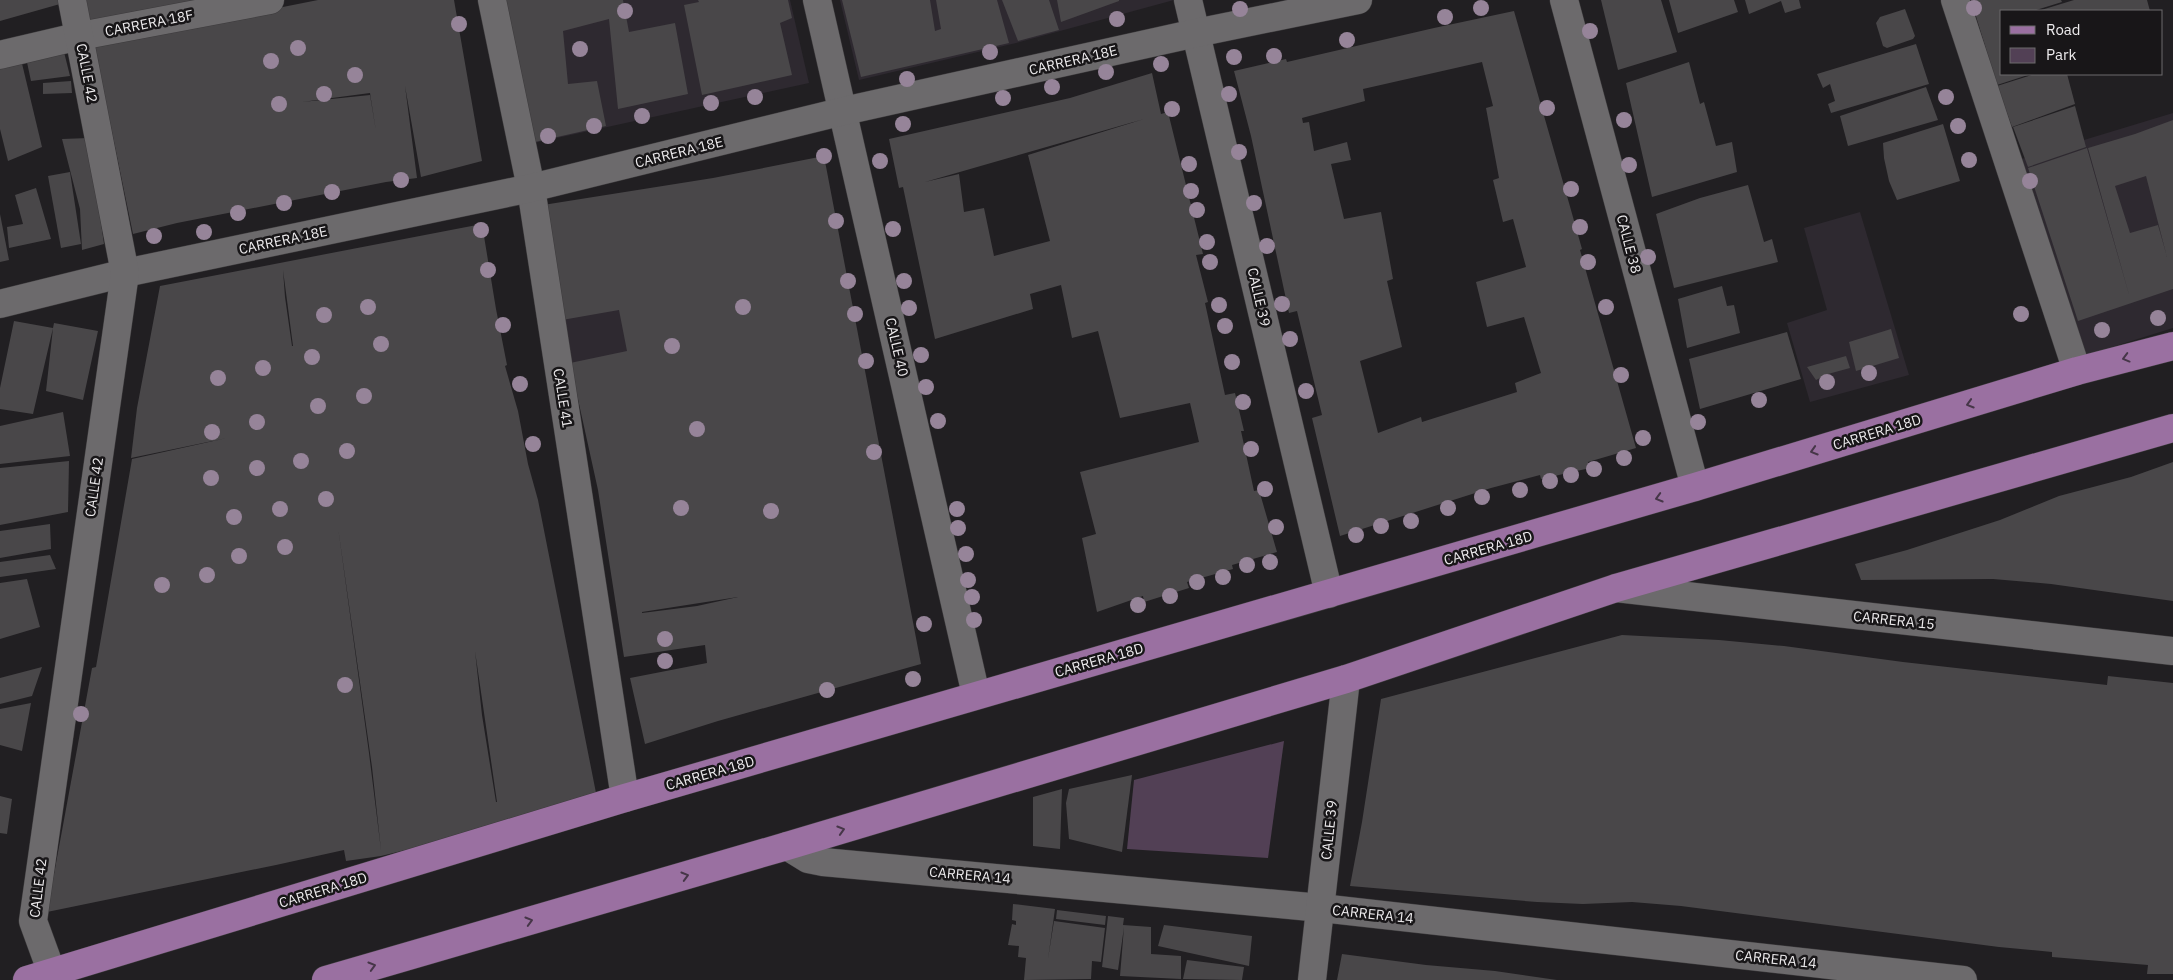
<svg xmlns="http://www.w3.org/2000/svg" width="2173" height="980" viewBox="0 0 2173 980" font-family="'IBM Plex Sans',sans-serif">
	<style>
		.built { fill: #2e2930 }
		.green { fill: #524055 }
		.building { fill: #494749; fill-rule: evenodd }
		.lines { fill: none; stroke-linecap: round; stroke-linejoin: round }
		.street-casing { stroke: #3d3b3d; stroke-width: 29 }
		.primary-casing { stroke: #3d3b3d; stroke-width: 29 }
		.street { stroke: #6c6a6c; stroke-width: 28 }
		.primary { stroke: #9a70a1; stroke-width: 28 }
		.tree { fill: #968499 }
		.oneway { stroke: #463648 }
		.labels { text-anchor: middle; dominant-baseline: central; stroke-width: 5; stroke-linejoin: round; paint-order: stroke }
		.street-label { font-size: 14px; fill: #edebed; stroke: #181618 }
	</style>
	<rect width="100%" height="100%" fill="#211f22"/>
	<g class="built">
		<path d="M503 0H790L809 83 534 143Z"/>
		<path d="M840 0H1174L1016 43 859 80Z"/>
		<path d="M2173 113V328L2080 357 2018 160Z"/>
		<path d="M1860 212 1909 375 1810 402 1787 323 1827 310 1804 228Z"/>
		<path d="M631 298 640 357 562 373 552 315Z"/>
	</g>
	<path class="green" d="M1284 741 1268 858 1127 849 1134 780Z"/>
	<g class="building">
		<path d="M0 0H58L60 4 0 21Z"/>
		<path d="M78 0H222L83 26Z"/>
		<path d="M318 0H454L482 161 421 177 405 86 417 178 386 182 177 223 133 234 94 45ZM370 93 376 131 370 95 302 102Z"/>
		<path d="M505 0H623L629 32 675 23 688 94 618 109 609 19 563 31 568 84 597 81 606 126 535 142Z"/>
		<path d="M698 0H788L792 18 780 23 792 75 702 95 684 5 699 2Z"/>
		<path d="M842 0H930L935 31 941 29 936 0H997L1009 43 861 77Z"/>
		<path d="M1002 0H1049L1059 30 1018 41Z"/>
		<path d="M1057 0H1119V1L1061 22Z"/>
		<path d="M1601 0H1661L1677 52 1618 70Z"/>
		<path d="M1669 0H1734L1738 12 1678 33Z"/>
		<path d="M1745 0H1799L1801 8 1785 13 1781 1 1749 14Z"/>
		<path d="M1971 0H2061L2062 2 2033 11H2002V74H2031L1997 85Z"/>
		<path d="M2074 0H2147L2150 11H2038Z"/>
		<path d="M1905 9 1915 36 1913 39 1887 48 1883 46 1876 23 1880 17Z"/>
		<path d="M1514 11 1569 203 1582 249 1580 250 1636 448 1588 462 1590 468 1541 479 1540 475 1491 488 1340 536 1312 418 1322 415 1297 311 1289 313 1251 136 1234 71 1286 59 1287 62 1434 28ZM1482 62 1493 106 1486 108 1499 178 1493 180 1503 222 1513 219 1526 267 1476 282 1487 327 1524 317 1541 373 1515 383 1517 392 1422 422 1421 417 1378 433 1360 361 1402 347 1387 281 1393 279 1381 212 1344 219 1331 164 1351 160 1347 142 1314 151 1309 122 1303 123 1302 118 1365 101 1363 89Z"/>
		<path d="M1916 44 1929 84 1831 113 1828 104 1835 101 1830 84 1823 88 1817 74Z"/>
		<path d="M63 48 70 76 31 81 25 53Z"/>
		<path d="M19 51 42 147 8 161 0 129V57Z"/>
		<path d="M1689 62 1700 104 1704 102 1716 146 1732 142 1737 172 1652 197 1626 83Z"/>
		<path d="M1152 73 1161 114 1168 112 1203 254 1196 255 1208 302 1205 303 1225 395 1235 393 1244 431H1241L1254 491 1259 490 1277 552 1232 565 1233 569 1187 582 1189 588 1144 602 1143 596 1097 612 1082 538 1096 534 1080 472 1199 442 1190 403 1120 418 1098 331 1072 338 1061 285 1030 294 1033 309 935 339 903 187 899 188 889 139 1070 98ZM1144 119 1028 155 1050 241 994 256 984 208 964 212 959 174 925 182Z"/>
		<path d="M2035 74H2067L2075 104 2012 127 1997 86Z"/>
		<path d="M71 81 72 93 43 94V83Z"/>
		<path d="M1926 87 1938 120 1848 146 1840 116Z"/>
		<path d="M2075 106 2086 147 2028 167 2013 127Z"/>
		<path d="M2173 120V289L2078 321 2028 168 2087 148 2130 298 2088 148 2135 134ZM2146 176 2167 257 2158 225 2130 233 2115 186Z"/>
		<path d="M1943 124 1960 181 1897 200 1889 181 1884 158 1883 143Z"/>
		<path d="M89 138 104 244 82 250 80 209 62 139Z"/>
		<path d="M824 156 921 664 718 721 645 744 630 678 707 663 705 645 624 657 598 490 570 363 627 351 619 310 562 320 543 205 713 178ZM738 597 697 606 642 613V612Z"/>
		<path d="M70 172 81 244 61 248 48 176Z"/>
		<path d="M1748 185 1764 242 1772 239 1778 262 1674 288 1656 214 1700 198Z"/>
		<path d="M36 188 51 239 9 248 7 227 23 224 15 195Z"/>
		<path d="M0 214 9 260 0 262Z"/>
		<path d="M482 224 496 309 507 365 505 366 518 411 528 464 538 500 598 803 381 856 346 861 344 850 276 865 47 912 92 668 96 667 132 459 227 438 131 458 137 408 160 286ZM283 270 293 346H292L285 297ZM338 527 372 767 381 850 369 753ZM475 651 497 802H496L482 715Z"/>
		<path d="M1722 286 1727 306 1734 305 1740 333 1687 348 1678 299Z"/>
		<path d="M14 321 53 328 54 323 98 331 83 400 46 391 53 328 33 414 0 409V388Z"/>
		<path d="M1891 329 1899 358 1856 371 1849 342Z"/>
		<path d="M1787 332 1801 379 1700 409 1689 359Z"/>
		<path d="M1846 356 1850 368 1828 374 1816 380 1807 367Z"/>
		<path d="M63 412 70 456 0 464V426Z"/>
		<path d="M69 461 68 512 0 525V468Z"/>
		<path d="M2173 462V601L2051 584 1993 579 1861 580 1855 564 1907 550 2000 520 2059 496 2131 477Z"/>
		<path d="M50 524 51 549 0 558V531Z"/>
		<path d="M50 555 56 569 0 577V562Z"/>
		<path d="M27 579 40 627 0 639V583Z"/>
		<path d="M1622 635 1719 640 1784 646 1903 662 2107 685 2108 676 2173 683V974H2147L2148 965 2052 957V952L1999 947 1681 906 1632 902 1583 904 1537 902 1350 886 1362 822 1381 699Z"/>
		<path d="M42 667 32 696 0 704V678Z"/>
		<path d="M31 703 22 751 0 745V709Z"/>
		<path d="M1132 775 1122 852 1069 839 1066 803 1069 789Z"/>
		<path d="M1062 789 1060 849 1033 846V797Z"/>
		<path d="M0 796 12 799 7 834 0 833Z"/>
		<path d="M1013 904 1055 909 1048 959 1054 921 1105 928 1101 962 1092 961 1091 979 1024 980 1026 958 1018 957 1019 946 1008 945 1012 924 1016 925V921L1012 920Z"/>
		<path d="M1057 910 1106 916 1105 925 1056 919Z"/>
		<path d="M1108 916 1124 918 1123 925 1151 927V954L1181 956V979L1120 976 1124 927 1118 970 1102 967Z"/>
		<path d="M1164 925 1252 936 1249 966 1158 946Z"/>
		<path d="M1342 954 1426 965 1495 971 1557 980H1337Z"/>
		<path d="M1187 960 1244 967 1242 980 1183 979Z"/>
	</g>
	<g class="lines">
		<defs>
			<g id="street">
				<path d="M492 0 531 188 625 798"/>
				<path d="M817 0 976 695"/>
				<path d="M1188 0 1329 594"/>
				<path d="M1564 0 1695 487"/>
				<path d="M1955 0 2077 371"/>
				<path d="M0 55 80 36 270 0"/>
				<path d="M0 304 125 273 531 188 844 111 1196 33 1358 0"/>
				<path d="M1616 588 2173 651"/>
				<path d="M787 846 808 859 823 862 1321 908 1963 980"/>
				<path d="M52 973 33 921 125 273 72 0"/>
				<path d="M1312 980 1346 679"/>
			</g>
			<g id="primary">
				<path d="M27 980 625 798 1695 487 2077 371 2173 346"/>
				<path d="M326 980 787 846 1346 679 1616 588 2173 428"/>
			</g>
		</defs>
		<use href="#street" class="street-casing"/>
		<use href="#primary" class="primary-casing"/>
		<use href="#street" class="street"/>
		<use href="#primary" class="primary"/>
	</g>
	<g class="tree">
		<circle cx="1481" cy="8" r="8"/>
		<circle cx="1974" cy="8" r="8"/>
		<circle cx="1240" cy="9" r="8"/>
		<circle cx="625" cy="11" r="8"/>
		<circle cx="1445" cy="17" r="8"/>
		<circle cx="1117" cy="19" r="8"/>
		<circle cx="459" cy="24" r="8"/>
		<circle cx="1590" cy="31" r="8"/>
		<circle cx="1347" cy="40" r="8"/>
		<circle cx="298" cy="48" r="8"/>
		<circle cx="580" cy="49" r="8"/>
		<circle cx="990" cy="52" r="8"/>
		<circle cx="1274" cy="56" r="8"/>
		<circle cx="1234" cy="57" r="8"/>
		<circle cx="271" cy="61" r="8"/>
		<circle cx="1161" cy="64" r="8"/>
		<circle cx="1106" cy="72" r="8"/>
		<circle cx="355" cy="75" r="8"/>
		<circle cx="907" cy="79" r="8"/>
		<circle cx="1052" cy="87" r="8"/>
		<circle cx="324" cy="94" r="8"/>
		<circle cx="1229" cy="94" r="8"/>
		<circle cx="755" cy="97" r="8"/>
		<circle cx="1946" cy="97" r="8"/>
		<circle cx="1003" cy="98" r="8"/>
		<circle cx="711" cy="103" r="8"/>
		<circle cx="279" cy="104" r="8"/>
		<circle cx="1547" cy="108" r="8"/>
		<circle cx="1172" cy="109" r="8"/>
		<circle cx="642" cy="116" r="8"/>
		<circle cx="1624" cy="120" r="8"/>
		<circle cx="903" cy="124" r="8"/>
		<circle cx="594" cy="126" r="8"/>
		<circle cx="1958" cy="126" r="8"/>
		<circle cx="548" cy="136" r="8"/>
		<circle cx="1239" cy="152" r="8"/>
		<circle cx="824" cy="156" r="8"/>
		<circle cx="1969" cy="160" r="8"/>
		<circle cx="880" cy="161" r="8"/>
		<circle cx="1189" cy="164" r="8"/>
		<circle cx="1629" cy="165" r="8"/>
		<circle cx="401" cy="180" r="8"/>
		<circle cx="2030" cy="181" r="8"/>
		<circle cx="1571" cy="189" r="8"/>
		<circle cx="1191" cy="191" r="8"/>
		<circle cx="332" cy="192" r="8"/>
		<circle cx="284" cy="203" r="8"/>
		<circle cx="1254" cy="203" r="8"/>
		<circle cx="1197" cy="210" r="8"/>
		<circle cx="238" cy="213" r="8"/>
		<circle cx="836" cy="221" r="8"/>
		<circle cx="1580" cy="227" r="8"/>
		<circle cx="893" cy="229" r="8"/>
		<circle cx="481" cy="230" r="8"/>
		<circle cx="204" cy="232" r="8"/>
		<circle cx="154" cy="236" r="8"/>
		<circle cx="1207" cy="242" r="8"/>
		<circle cx="1267" cy="246" r="8"/>
		<circle cx="1648" cy="257" r="8"/>
		<circle cx="1210" cy="262" r="8"/>
		<circle cx="1588" cy="262" r="8"/>
		<circle cx="488" cy="270" r="8"/>
		<circle cx="848" cy="281" r="8"/>
		<circle cx="904" cy="281" r="8"/>
		<circle cx="1282" cy="304" r="8"/>
		<circle cx="1219" cy="305" r="8"/>
		<circle cx="368" cy="307" r="8"/>
		<circle cx="743" cy="307" r="8"/>
		<circle cx="1606" cy="307" r="8"/>
		<circle cx="909" cy="308" r="8"/>
		<circle cx="855" cy="314" r="8"/>
		<circle cx="2021" cy="314" r="8"/>
		<circle cx="324" cy="315" r="8"/>
		<circle cx="2158" cy="318" r="8"/>
		<circle cx="503" cy="325" r="8"/>
		<circle cx="1225" cy="326" r="8"/>
		<circle cx="2102" cy="330" r="8"/>
		<circle cx="1290" cy="339" r="8"/>
		<circle cx="381" cy="344" r="8"/>
		<circle cx="672" cy="346" r="8"/>
		<circle cx="921" cy="355" r="8"/>
		<circle cx="312" cy="357" r="8"/>
		<circle cx="866" cy="361" r="8"/>
		<circle cx="1232" cy="362" r="8"/>
		<circle cx="263" cy="368" r="8"/>
		<circle cx="1869" cy="373" r="8"/>
		<circle cx="1621" cy="375" r="8"/>
		<circle cx="218" cy="378" r="8"/>
		<circle cx="1827" cy="382" r="8"/>
		<circle cx="520" cy="384" r="8"/>
		<circle cx="926" cy="387" r="8"/>
		<circle cx="1306" cy="391" r="8"/>
		<circle cx="364" cy="396" r="8"/>
		<circle cx="1759" cy="400" r="8"/>
		<circle cx="1243" cy="402" r="8"/>
		<circle cx="318" cy="406" r="8"/>
		<circle cx="938" cy="421" r="8"/>
		<circle cx="257" cy="422" r="8"/>
		<circle cx="1698" cy="422" r="8"/>
		<circle cx="697" cy="429" r="8"/>
		<circle cx="212" cy="432" r="8"/>
		<circle cx="1643" cy="438" r="8"/>
		<circle cx="533" cy="444" r="8"/>
		<circle cx="1251" cy="449" r="8"/>
		<circle cx="347" cy="451" r="8"/>
		<circle cx="874" cy="452" r="8"/>
		<circle cx="1624" cy="458" r="8"/>
		<circle cx="301" cy="461" r="8"/>
		<circle cx="257" cy="468" r="8"/>
		<circle cx="1594" cy="469" r="8"/>
		<circle cx="1571" cy="475" r="8"/>
		<circle cx="211" cy="478" r="8"/>
		<circle cx="1550" cy="481" r="8"/>
		<circle cx="1265" cy="489" r="8"/>
		<circle cx="1520" cy="490" r="8"/>
		<circle cx="1482" cy="497" r="8"/>
		<circle cx="326" cy="499" r="8"/>
		<circle cx="681" cy="508" r="8"/>
		<circle cx="1448" cy="508" r="8"/>
		<circle cx="280" cy="509" r="8"/>
		<circle cx="957" cy="509" r="8"/>
		<circle cx="771" cy="511" r="8"/>
		<circle cx="234" cy="517" r="8"/>
		<circle cx="1411" cy="521" r="8"/>
		<circle cx="1381" cy="526" r="8"/>
		<circle cx="1276" cy="527" r="8"/>
		<circle cx="958" cy="528" r="8"/>
		<circle cx="1356" cy="535" r="8"/>
		<circle cx="285" cy="547" r="8"/>
		<circle cx="966" cy="554" r="8"/>
		<circle cx="239" cy="556" r="8"/>
		<circle cx="1270" cy="562" r="8"/>
		<circle cx="1247" cy="565" r="8"/>
		<circle cx="207" cy="575" r="8"/>
		<circle cx="1223" cy="577" r="8"/>
		<circle cx="968" cy="580" r="8"/>
		<circle cx="1197" cy="582" r="8"/>
		<circle cx="162" cy="585" r="8"/>
		<circle cx="1170" cy="596" r="8"/>
		<circle cx="972" cy="597" r="8"/>
		<circle cx="1138" cy="605" r="8"/>
		<circle cx="974" cy="620" r="8"/>
		<circle cx="924" cy="624" r="8"/>
		<circle cx="665" cy="639" r="8"/>
		<circle cx="665" cy="661" r="8"/>
		<circle cx="913" cy="679" r="8"/>
		<circle cx="345" cy="685" r="8"/>
		<circle cx="827" cy="690" r="8"/>
		<circle cx="81" cy="714" r="8"/>
	</g>
	<defs><path id="oneway-chevron" d="M-2-3.5L2.5 0L-2 3.5" fill="none" stroke-width="1.6" stroke-linecap="round" stroke-linejoin="round" transform="scale(1.25)"/></defs>
	<g class="oneway">
		<use href="#oneway-chevron" transform="translate(2126 358) rotate(165)"/>
		<use href="#oneway-chevron" transform="translate(1970 404) rotate(163)"/>
		<use href="#oneway-chevron" transform="translate(1814 451) rotate(163)"/>
		<use href="#oneway-chevron" transform="translate(1659 498) rotate(164)"/>
		<use href="#oneway-chevron" transform="translate(841 830) rotate(-17)"/>
		<use href="#oneway-chevron" transform="translate(685 876) rotate(-16)"/>
		<use href="#oneway-chevron" transform="translate(529 921) rotate(-16)"/>
		<use href="#oneway-chevron" transform="translate(372 966) rotate(-16)"/>
	</g>
	<g class="labels">
		<g class="street-label">
			<text transform="translate(149 23) rotate(-11)">CARRERA 18F</text>
			<text transform="translate(1073 60) rotate(-13)">CARRERA 18E</text>
			<text transform="translate(87 73) rotate(79)">CALLE 42</text>
			<text transform="translate(679 152) rotate(-14)">CARRERA 18E</text>
			<text transform="translate(283 240) rotate(-12)">CARRERA 18E</text>
			<text transform="translate(1629 244) rotate(75)">CALLE 38</text>
			<text transform="translate(1259 297) rotate(77)">CALLE 39</text>
			<text transform="translate(897 347) rotate(77)">CALLE 40</text>
			<text transform="translate(563 398) rotate(81)">CALLE 41</text>
			<text transform="translate(1877 432) rotate(-17)">CARRERA 18D</text>
			<text transform="translate(94 487) rotate(-82)">CALLE 42</text>
			<text transform="translate(1488 548) rotate(-16)">CARRERA 18D</text>
			<text transform="translate(1894 620) rotate(6)">CARRERA 15</text>
			<text transform="translate(1099 660) rotate(-16)">CARRERA 18D</text>
			<text transform="translate(710 773) rotate(-16)">CARRERA 18D</text>
			<text transform="translate(1329 830) rotate(-84)">CALLE 39</text>
			<text transform="translate(970 875) rotate(5)">CARRERA 14</text>
			<text transform="translate(38 888) rotate(-83)">CALLE 42</text>
			<text transform="translate(323 890) rotate(-17)">CARRERA 18D</text>
			<text transform="translate(1373 914) rotate(6)">CARRERA 14</text>
			<text transform="translate(1776 959) rotate(6)">CARRERA 14</text>
		</g>
	</g>
	<rect x="2000" y="10" width="162" height="65" fill="#181618" stroke="#6d6b6d"/>
	<rect x="2010" y="26" width="25" height="8" fill="#9a70a1" stroke="#6d6b6d"/>
	<text x="2046" y="35" font-size="15" fill="#edebed">Road</text>
	<rect x="2010" y="48" width="25" height="15" fill="#524055" stroke="#6d6b6d"/>
	<text x="2046" y="60" font-size="15" fill="#edebed">Park</text>
</svg>
